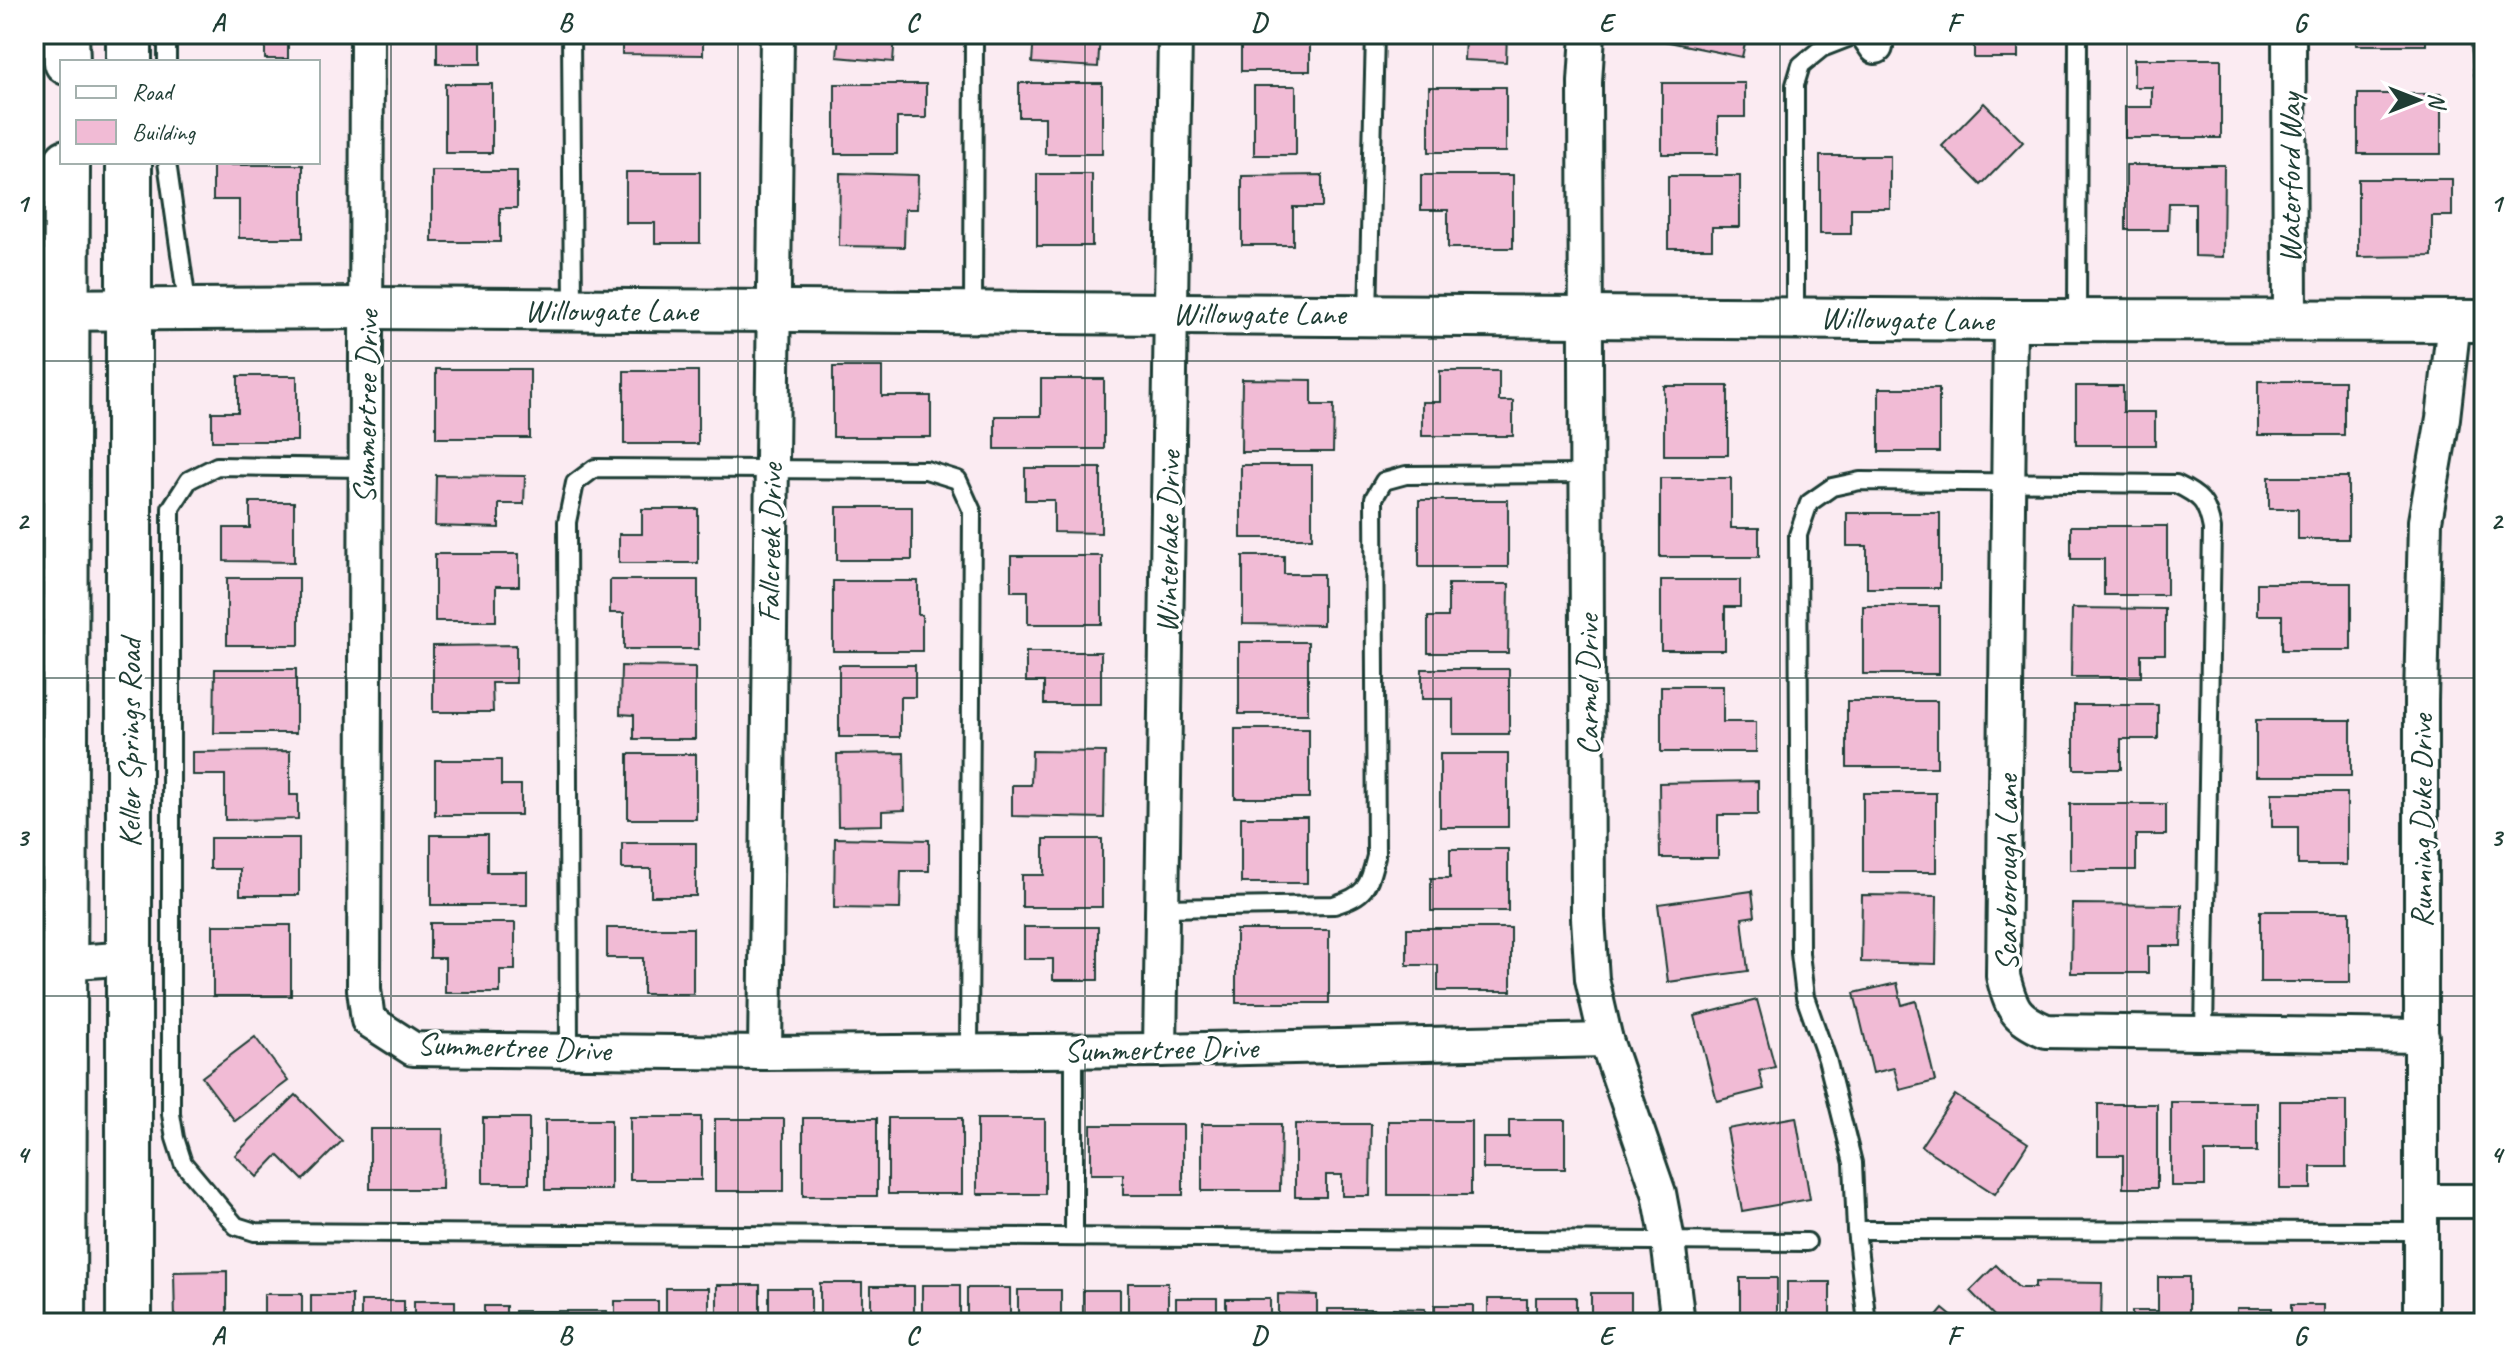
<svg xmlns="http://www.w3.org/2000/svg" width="2518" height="1357" viewBox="0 0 2518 1357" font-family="Caveat,sans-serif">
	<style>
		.building { fill: #f1bbd5; stroke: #1f3d34; stroke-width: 2 }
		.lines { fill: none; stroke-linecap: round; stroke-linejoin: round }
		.service-casing { stroke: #1f3d34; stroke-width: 22 }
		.minor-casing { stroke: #1f3d34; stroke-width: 38 }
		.tertiary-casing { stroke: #1f3d34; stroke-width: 46 }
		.secondary-casing { stroke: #1f3d34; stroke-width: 50 }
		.service { stroke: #fff; stroke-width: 16 }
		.minor { stroke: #fff; stroke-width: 32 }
		.tertiary { stroke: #fff; stroke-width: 40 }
		.secondary { stroke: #fff; stroke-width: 44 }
		.grid { fill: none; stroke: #1f3d34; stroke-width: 2; stroke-opacity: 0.55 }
		.labels { text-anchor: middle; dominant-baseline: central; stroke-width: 7; stroke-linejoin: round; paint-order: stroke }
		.street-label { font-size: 32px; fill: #1f3d34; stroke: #fff }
		.neatline { fill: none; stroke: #1f3d34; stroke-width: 3 }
		.grid-label { font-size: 26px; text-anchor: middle; font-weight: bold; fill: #1f3d34 }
	</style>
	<rect width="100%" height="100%" fill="#fbebf2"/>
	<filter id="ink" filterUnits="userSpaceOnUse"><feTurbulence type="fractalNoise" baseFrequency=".0125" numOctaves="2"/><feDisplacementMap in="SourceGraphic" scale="16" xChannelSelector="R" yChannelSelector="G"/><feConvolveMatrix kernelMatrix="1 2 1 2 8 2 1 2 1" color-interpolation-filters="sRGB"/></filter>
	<g filter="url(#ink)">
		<g class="building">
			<path d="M227 34H288V59H265V43H227Z"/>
			<rect x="437" y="34" width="44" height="30"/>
			<path d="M622 34H703V55L622 54Z"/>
			<path d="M839 34H895L893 62 837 57Z"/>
			<path d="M1034 34H1100L1098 67 1032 63Z"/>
			<rect x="1241" y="34" width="69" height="37"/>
			<path d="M1433 34H1507L1506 62 1464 60 1465 37Z"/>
			<path d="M1666 34H1747L1742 57 1664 41Z"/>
			<rect x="1974" y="34" width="44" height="24"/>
			<rect x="2356" y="34" width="70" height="11"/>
			<path d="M2134 59H2221V138H2125V107H2152V87H2134Z"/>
			<path d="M1019 83H1102V154H1045V117H1019Z"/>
			<path d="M1662 83H1745V117H1718V154H1662Z"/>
			<rect x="445" y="84" width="47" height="69"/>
			<path d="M835 84H926V118H897V154H835Z"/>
			<rect x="1254" y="86" width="42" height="69"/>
			<rect x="1429" y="87" width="77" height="65"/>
			<rect x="2358" y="94" width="83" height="60"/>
			<path d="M1984 103 2023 142 1981 185 1942 146Z"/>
			<path d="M1820 156H1890V208H1851V234H1820Z"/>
			<path d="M213 165H303V238H239V200H213Z"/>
			<path d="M2126 165H2224L2223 257 2195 256V203H2169L2168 230H2126Z"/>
			<path d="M432 171H517V208H500V242H432Z"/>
			<path d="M626 172H700V243H655V223H626Z"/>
			<path d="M840 173 918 175 917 209H905L904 247 839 246Z"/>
			<rect x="1037" y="174" width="55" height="72"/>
			<path d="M1322 175V207H1293V245H1242V176Z"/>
			<path d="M1421 175H1513V248H1448V210H1421Z"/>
			<path d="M1668 176H1740V227H1712V248H1668Z"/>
			<path d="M2358 179H2452V216H2432V256L2358 257Z"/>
			<path d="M833 367H882V396H931V437H833Z"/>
			<rect x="436" y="369" width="94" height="69"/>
			<rect x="624" y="371" width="74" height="73"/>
			<path d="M1440 371H1499V401H1513V436H1422V402H1440Z"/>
			<path d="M238 376H297V441H212V412H238Z"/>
			<path d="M1041 379H1104V449H995V416H1041Z"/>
			<path d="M1242 379 1312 380V405H1334L1333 452H1241Z"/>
			<rect x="2258" y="381" width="86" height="54"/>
			<rect x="1664" y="386" width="64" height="69"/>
			<path d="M2076 386H2123V412H2155V445H2076Z"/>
			<rect x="1879" y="388" width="60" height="64"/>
			<rect x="1241" y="465" width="71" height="73"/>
			<path d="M1025 468H1101V533L1054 532V500H1025Z"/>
			<path d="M436 475 525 476 524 504H499V528L435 526Z"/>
			<path d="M2269 477H2348V539H2298V509H2269Z"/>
			<path d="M1660 478H1731V528H1759V557H1660Z"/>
			<rect x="1419" y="500" width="89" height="67"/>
			<path d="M250 502H294V562L224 561V528H250Z"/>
			<rect x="837" y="507" width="75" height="53"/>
			<path d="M642 509H698V563H619V534H642Z"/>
			<path d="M1847 513H1940V588H1867V546H1847Z"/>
			<path d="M2071 526H2167V595H2104V559H2071Z"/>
			<path d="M435 554H519V586H496V621H435Z"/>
			<path d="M1011 556H1102V624H1028V591H1011Z"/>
			<path d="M1243 556H1284V574H1323V625L1243 624Z"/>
			<rect x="227" y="578" width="72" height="67"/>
			<path d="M610 580H698V649H624V613H610Z"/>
			<path d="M1661 580H1740V607H1725V650H1661Z"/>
			<path d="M833 581H918V615H922V651H833Z"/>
			<path d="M2257 583H2351V650H2282V615H2257Z"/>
			<path d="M1448 584H1509L1508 653H1428V617H1448Z"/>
			<rect x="1863" y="606" width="76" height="68"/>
			<path d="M2072 608 2165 609V654H2141V677H2071Z"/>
			<rect x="1239" y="642" width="69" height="72"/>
			<path d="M516 645V683H492L493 712H433V646Z"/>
			<path d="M1026 652H1101V704H1044V682H1026Z"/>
			<path d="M839 665H915V697H900V737H839Z"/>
			<path d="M621 666 695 667V739H634V715L620 714Z"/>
			<path d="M215 669H296V733H214Z"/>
			<path d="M1422 669H1509V734H1453V699H1422Z"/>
			<path d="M1661 686H1723V722H1756V752H1661Z"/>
			<rect x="1847" y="701" width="90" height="66"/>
			<path d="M2074 705H2158V739H2121V769H2074Z"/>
			<rect x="2256" y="720" width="95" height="56"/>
			<rect x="1235" y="729" width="74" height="69"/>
			<path d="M290 751V795H298V819L225 820V775H192V752Z"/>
			<path d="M1032 751 1105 752 1104 818 1012 816V785H1031Z"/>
			<path d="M904 753 905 810 882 811V825L838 826 837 754Z"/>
			<rect x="628" y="754" width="68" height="65"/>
			<rect x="1440" y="754" width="68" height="73"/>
			<path d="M435 760H501V785H521V815H435Z"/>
			<path d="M1758 781V815H1718V858H1660L1659 783Z"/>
			<rect x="1863" y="793" width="73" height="79"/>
			<path d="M2272 793H2347V865H2298V827H2272Z"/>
			<path d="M2070 804H2166V835H2136V870H2070Z"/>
			<rect x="1241" y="817" width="66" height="66"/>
			<path d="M431 835H487V872H527V905H431Z"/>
			<path d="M210 838H299V895H240V869H210Z"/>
			<path d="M835 838 929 840V871H901L900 909 834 908Z"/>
			<path d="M1044 839H1102V907H1022V875H1044Z"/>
			<path d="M622 843H696V896H651V869H622Z"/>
			<path d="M1450 849H1508V911H1431V878H1450Z"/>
			<path d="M1752 891 1755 916 1742 918 1748 971 1668 982 1658 904Z"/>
			<path d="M1862 895 1937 896 1936 964 1861 962Z"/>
			<path d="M2072 904 2182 905 2181 946H2148V973H2071Z"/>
			<rect x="2260" y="911" width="90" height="71"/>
			<path d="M430 923H515V970H500V993H445V958H430Z"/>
			<rect x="213" y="925" width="78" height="71"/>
			<path d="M1024 927H1098V980H1053V959H1024Z"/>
			<path d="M607 928H693V994H643V958H607Z"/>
			<path d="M1407 928H1511V991H1438V965H1407Z"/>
			<rect x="1236" y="930" width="93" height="73"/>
			<path d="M1897 983 1902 1005 1916 1001 1935 1081 1900 1090 1894 1068 1873 1073 1854 993Z"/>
			<path d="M1757 1000 1775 1067 1759 1071 1764 1089 1717 1101 1695 1016Z"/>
			<path d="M255 1037 288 1081 235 1121 202 1077Z"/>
			<path d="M296 1095 342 1141 303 1180 278 1155 257 1177 235 1155Z"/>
			<path d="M1955 1095 2028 1143 1995 1194 1921 1146Z"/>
			<path d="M2280 1101H2346V1167H2311V1189H2280Z"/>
			<path d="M2171 1102H2257V1152H2205V1186H2171Z"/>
			<path d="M2098 1104H2157V1188H2123V1155H2098Z"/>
			<rect x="630" y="1117" width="71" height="63"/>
			<path d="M1796 1117 1810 1199 1742 1211 1727 1129Z"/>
			<rect x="483" y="1118" width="46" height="65"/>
			<rect x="803" y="1118" width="74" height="78"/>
			<rect x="888" y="1118" width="74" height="76"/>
			<rect x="715" y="1119" width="69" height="72"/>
			<rect x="977" y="1119" width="68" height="75"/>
			<rect x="545" y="1120" width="66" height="70"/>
			<path d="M1509 1120H1565V1169H1483V1138H1509Z"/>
			<rect x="1388" y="1121" width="83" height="74"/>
			<path d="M1202 1124H1281L1280 1191H1202Z"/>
			<path d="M1295 1124H1371L1370 1196H1342V1175H1326V1197H1295Z"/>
			<path d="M1091 1125H1183V1195H1123V1174H1091Z"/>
			<path d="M370 1129H443L442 1189H370Z"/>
			<rect x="2479" y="1263" width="5" height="60"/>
			<path d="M1996 1265 2019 1288H2035V1282L2102 1283 2101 1323H2001L1970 1291Z"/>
			<path d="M227 1271V1323H175L174 1272Z"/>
			<path d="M2158 1277H2189V1323H2132V1311H2158Z"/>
			<rect x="1740" y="1278" width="37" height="45"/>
			<rect x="1787" y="1282" width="43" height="41"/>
			<rect x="820" y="1283" width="42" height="40"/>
			<rect x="1128" y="1283" width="40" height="40"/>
			<rect x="717" y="1285" width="43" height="38"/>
			<rect x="922" y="1285" width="38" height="38"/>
			<rect x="871" y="1286" width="43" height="37"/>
			<rect x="666" y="1288" width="43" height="35"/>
			<rect x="769" y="1288" width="42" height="35"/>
			<rect x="967" y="1288" width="43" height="35"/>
			<rect x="1018" y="1290" width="43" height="33"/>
			<rect x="1083" y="1290" width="37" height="33"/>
			<rect x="1591" y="1293" width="40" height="30"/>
			<rect x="264" y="1294" width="38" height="29"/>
			<path d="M1278 1294 1317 1295V1323H1278Z"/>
			<rect x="311" y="1295" width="41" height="28"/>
			<rect x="1536" y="1297" width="40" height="26"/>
			<rect x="1176" y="1298" width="41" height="25"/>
			<rect x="1226" y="1299" width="44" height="24"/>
			<rect x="1488" y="1299" width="39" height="24"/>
			<rect x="361" y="1301" width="43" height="22"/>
			<rect x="414" y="1301" width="41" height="22"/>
			<rect x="615" y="1301" width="43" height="22"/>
			<rect x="1435" y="1305" width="38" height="18"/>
			<rect x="2291" y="1305" width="33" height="18"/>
			<path d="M484 1306H506V1323H463V1318H484Z"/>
			<path d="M1393 1308 1425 1309V1323H1393Z"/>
			<rect x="2237" y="1308" width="35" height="15"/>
			<rect x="1328" y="1309" width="46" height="14"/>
			<path d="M1943 1309 1960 1323H1931Z"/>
			<rect x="515" y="1311" width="92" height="12"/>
		</g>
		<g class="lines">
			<defs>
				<g id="service">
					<path d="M571 34 573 308"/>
					<path d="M2480 34 2484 73"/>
					<path d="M167 62V34"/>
					<path d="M167 162 188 310"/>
					<path d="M973 312 974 34"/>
					<path d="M1368 314 1375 34"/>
					<path d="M1795 318V85L1801 65 1822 48 1858 34"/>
					<path d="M2077 320 2078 34"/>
					<path d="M366 468 217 466 189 480 171 508V1114L175 1138 183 1163 236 1226 255 1232 1807 1242"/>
					<path d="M1162 908 1334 905C1366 895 1368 888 1376 856L1374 498 1384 481 1406 475 1586 474"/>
					<path d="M569 1051 567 522 575 483 595 468 926 470 958 480 972 511 969 1051"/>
					<path d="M1074 1051V1237"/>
					<path d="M1856 1230 2422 1231"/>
					<path d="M1867 1323 1856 1230 1853 1163 1827 1059 1805 997 1800 953 1798 535 1809 503 1832 487 1860 481 2176 484C2201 496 2207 502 2212 529L2204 1034"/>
				</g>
				<g id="minor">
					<path d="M367 34 364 989 368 1020 413 1049 765 1053 1160 1050 1606 1040"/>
					<path d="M1588 34 1585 82 1588 918 1592 979 1606 1040 1659 1193 1668 1241 1678 1323"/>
					<path d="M1867 34 1876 47"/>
					<path d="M2289 34 2290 322"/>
					<path d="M2010 320 2003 976C2011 1008 2015 1018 2046 1031L2422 1036"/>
					<path d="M34 652 67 650"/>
					<path d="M34 965 131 958"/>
					<path d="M1160 1050 1175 34"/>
					<path d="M765 1053 777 34"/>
					<path d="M2422 1201H2484"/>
					<path d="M2421 1323V700L2425 521 2443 418 2454 321"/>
				</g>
				<path id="tertiary" d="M34 310 368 308 2010 320 2484 321"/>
				<g id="secondary">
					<path d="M66 34 67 62"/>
					<path d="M129 34V62"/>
					<path d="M129 162V1323"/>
					<path d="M63 1323 67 162"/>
				</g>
			</defs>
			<use href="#service" class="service-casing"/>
			<use href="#minor" class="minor-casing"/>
			<use href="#tertiary" class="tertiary-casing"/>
			<use href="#secondary" class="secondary-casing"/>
			<use href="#service" class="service"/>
			<use href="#minor" class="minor"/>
			<use href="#tertiary" class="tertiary"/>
			<use href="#secondary" class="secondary"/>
		</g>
	</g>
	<path class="grid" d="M391 34V1323M738 34V1323M1085 34V1323M1433 34V1323M1780 34V1323M2127 34V1323M34 361H2484M34 678H2484M34 996H2484"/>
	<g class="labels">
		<g class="street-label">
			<text transform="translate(2289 178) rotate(-90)">Waterford Way</text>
			<text x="611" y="310">Willowgate Lane</text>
			<text x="1259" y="313">Willowgate Lane</text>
			<text transform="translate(1907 319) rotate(1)">Willowgate Lane</text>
			<text transform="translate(366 407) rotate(-89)">Summertree Drive</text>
			<text transform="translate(1168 542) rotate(-89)">Winterlake Drive</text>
			<text transform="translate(770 543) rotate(-89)">Fallcreek Drive</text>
			<text transform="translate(1587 685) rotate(-90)">Carmel Drive</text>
			<text transform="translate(129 743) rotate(-90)">Keller Springs Road</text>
			<text transform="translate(2421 821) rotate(-90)">Running Duke Drive</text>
			<text transform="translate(2006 873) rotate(-90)">Scarborough Lane</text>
			<text transform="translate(514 1047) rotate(2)">Summertree Drive</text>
			<text transform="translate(1161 1049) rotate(-1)">Summertree Drive</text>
		</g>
	</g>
	<rect width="2518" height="1357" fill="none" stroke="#fff" stroke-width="88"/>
	<rect x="60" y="60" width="260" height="104" fill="#ffffff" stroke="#a5b1ae" stroke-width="2"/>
	<rect x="76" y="86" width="40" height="12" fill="#ffffff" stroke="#a5b1ae" stroke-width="2"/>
	<text x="132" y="100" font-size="24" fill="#1f3d34">Road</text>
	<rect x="76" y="120" width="40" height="24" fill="#f1bbd5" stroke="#a5b1ae" stroke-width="2"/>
	<text x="132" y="140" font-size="24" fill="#1f3d34">Building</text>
	<g transform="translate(2418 100) rotate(90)" stroke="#ffffff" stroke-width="6" paint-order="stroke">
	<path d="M0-6L14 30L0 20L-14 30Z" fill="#1f3d34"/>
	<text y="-12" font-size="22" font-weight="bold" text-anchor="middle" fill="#1f3d34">N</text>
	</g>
	<rect x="44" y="44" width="2430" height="1269" class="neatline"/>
	<g class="grid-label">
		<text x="218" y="31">A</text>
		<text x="565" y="31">B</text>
		<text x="912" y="31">C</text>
		<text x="1259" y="31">D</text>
		<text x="1606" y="31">E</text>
		<text x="1953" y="31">F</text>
		<text x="2300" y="31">G</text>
		<text x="22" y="212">1</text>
		<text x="2496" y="212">1</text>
		<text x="22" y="529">2</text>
		<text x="2496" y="529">2</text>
		<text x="22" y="846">3</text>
		<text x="2496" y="846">3</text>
		<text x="22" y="1163">4</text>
		<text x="2496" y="1163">4</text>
		<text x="218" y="1344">A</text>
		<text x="565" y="1344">B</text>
		<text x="912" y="1344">C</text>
		<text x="1259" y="1344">D</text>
		<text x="1606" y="1344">E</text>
		<text x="1953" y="1344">F</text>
		<text x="2300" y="1344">G</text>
	</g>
</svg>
